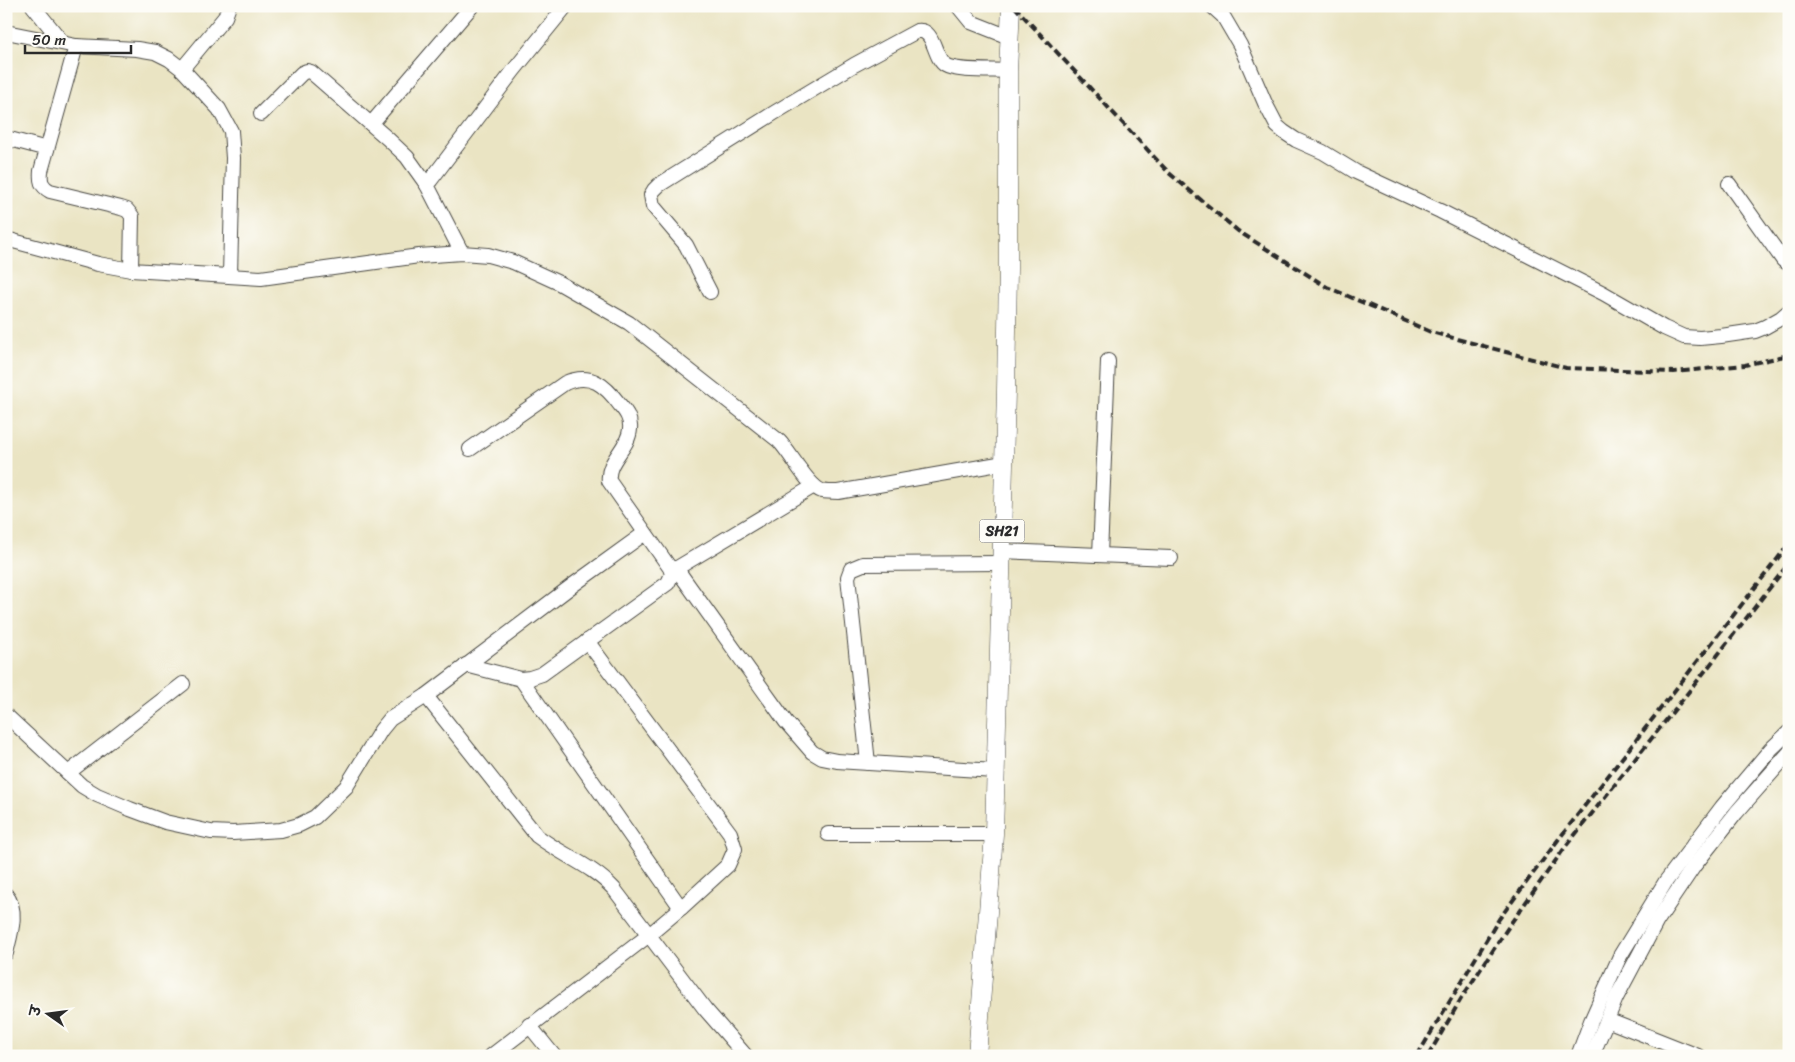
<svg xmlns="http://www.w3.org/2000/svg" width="1795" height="1062" viewBox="0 0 1795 1062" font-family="Sriracha,'Playpen Sans Deva',sans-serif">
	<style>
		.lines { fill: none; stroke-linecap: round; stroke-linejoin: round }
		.minor-casing { stroke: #484742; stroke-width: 16 }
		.major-casing { stroke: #484742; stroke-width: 19 }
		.minor { stroke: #fff; stroke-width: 14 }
		.major { stroke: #fff; stroke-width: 18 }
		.rail { stroke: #2b2b2b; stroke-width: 4; stroke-dasharray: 8 4; stroke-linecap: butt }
		.labels { text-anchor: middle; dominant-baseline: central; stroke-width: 4; stroke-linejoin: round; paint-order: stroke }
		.shield { fill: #fdfcf7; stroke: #6a6a68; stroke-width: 1 }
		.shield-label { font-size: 14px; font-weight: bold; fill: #2b2b2b }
	</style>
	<rect width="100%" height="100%" fill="#fdfcf7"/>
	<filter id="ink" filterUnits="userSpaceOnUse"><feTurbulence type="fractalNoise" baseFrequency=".02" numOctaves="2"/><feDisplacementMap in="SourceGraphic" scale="10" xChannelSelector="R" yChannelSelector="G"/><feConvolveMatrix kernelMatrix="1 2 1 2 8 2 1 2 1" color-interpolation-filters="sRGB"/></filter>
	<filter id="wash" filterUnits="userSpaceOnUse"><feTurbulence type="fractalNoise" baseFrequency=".0096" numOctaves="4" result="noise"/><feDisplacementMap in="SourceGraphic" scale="20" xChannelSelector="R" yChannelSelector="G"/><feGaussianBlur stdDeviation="1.12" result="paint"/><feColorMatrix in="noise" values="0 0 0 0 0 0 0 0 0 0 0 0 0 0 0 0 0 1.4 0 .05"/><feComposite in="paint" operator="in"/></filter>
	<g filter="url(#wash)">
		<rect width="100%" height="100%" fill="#eae4c3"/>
	</g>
	<g filter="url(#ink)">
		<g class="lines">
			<defs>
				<g id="minor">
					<path d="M33 6 63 43"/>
					<path d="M958 6 971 22 1009 37"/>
					<path d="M1212 6 1223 16 1240 45 1265 103 1277 126 1284 132 1296 140 1323 152 1356 172 1440 211 1603 293 1664 328 1684 337 1700 338 1721 336 1755 331 1765 327 1781 318 1789 311"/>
					<path d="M6 32 76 46 137 49 155 52 169 59 182 69 219 109 231 131 233 158 230 275"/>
					<path d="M76 46 41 171C40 181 41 186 50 191L121 208 127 210 132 216 131 270"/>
					<path d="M182 69 225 17 229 6"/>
					<path d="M261 114 302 73 307 71 311 72 388 139 407 157 427 185 462 253"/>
					<path d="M371 124 472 6"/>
					<path d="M6 138 47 149"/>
					<path d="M1729 184 1783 260 1789 264"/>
					<path d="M427 185 514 70 566 6"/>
					<path d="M6 239 98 264 131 270 261 278 419 256 462 253 488 255 513 262 559 283 629 323 779 441C791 453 807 486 822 491 827 492 833 492 838 492L1004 463"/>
					<path d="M710 292 686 245 653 206 651 195 654 190 659 185 774 113 854 65 917 31C935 28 933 57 945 65 956 72 994 70 1008 71"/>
					<path d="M1001 551 1171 558"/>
					<path d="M1100 555 1108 361"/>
					<path d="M676 568 786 722 812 752 822 758 837 761 995 771"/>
					<path d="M672 571 814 486"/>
					<path d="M466 665 521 679 530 678 542 674 668 583 672 574 670 568 609 481C606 461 629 448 630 429 631 419 626 412 620 405 605 385 591 372 565 383L470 449"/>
					<path d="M521 679 681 908"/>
					<path d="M426 696 537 836C562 855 593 866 614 889L705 1009 746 1056"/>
					<path d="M8 717 82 786 97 795 130 809 165 822 211 832 233 833 281 830 299 825 315 817 346 787 381 730 390 719 426 696 573 585 645 533"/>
					<path d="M868 763 848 577 851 569 863 564 1001 563"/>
					<path d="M68 773 183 684"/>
					<path d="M828 834H994"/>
					<path d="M6 895C19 910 10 936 6 953"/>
					<path d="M1607 1020 1698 1056"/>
					<path d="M529 1025 554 1056"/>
					<path d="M491 1056 649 935 681 908 728 865 735 849 730 833 587 641"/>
					<path d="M1578 1056 1591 1021 1620 956 1666 881 1722 807 1771 749 1789 732"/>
					<path d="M1592 1056 1616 998 1657 921 1694 866 1736 813 1789 753"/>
				</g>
				<path id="major" d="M977 1056 994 834 1006 391 1008 269V71L1011 6"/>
			</defs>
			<use href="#minor" class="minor-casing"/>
			<use href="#major" class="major-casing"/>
			<use href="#minor" class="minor"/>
			<use href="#major" class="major"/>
			<g class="rail">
				<path d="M1014 6 1169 173 1238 231 1327 287 1431 332 1566 368 1674 372 1745 365 1789 355"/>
				<path d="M1417 1056 1499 919 1558 840 1789 544"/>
				<path d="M1428 1056 1461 999 1511 923 1566 846 1710 665 1789 563"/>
			</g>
		</g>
	</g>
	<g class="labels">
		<rect class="shield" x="979.5" y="519.5" width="45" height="23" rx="4"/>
		<g class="shield-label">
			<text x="1002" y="531">SH21</text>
		</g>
	</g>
	<rect width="1795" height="1062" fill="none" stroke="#fdfcf7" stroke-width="25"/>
	<g transform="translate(48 1014) rotate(284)" stroke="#fdfcf7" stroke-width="4" paint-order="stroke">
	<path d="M0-4L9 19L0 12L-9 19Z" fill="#2b2b2b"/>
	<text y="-8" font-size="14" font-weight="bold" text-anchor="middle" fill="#2b2b2b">उ</text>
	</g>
	<path d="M25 45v8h106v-8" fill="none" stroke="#2b2b2b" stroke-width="2.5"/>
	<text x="32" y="45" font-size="15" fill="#2b2b2b" stroke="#fdfcf7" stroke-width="4" paint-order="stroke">50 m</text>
</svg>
